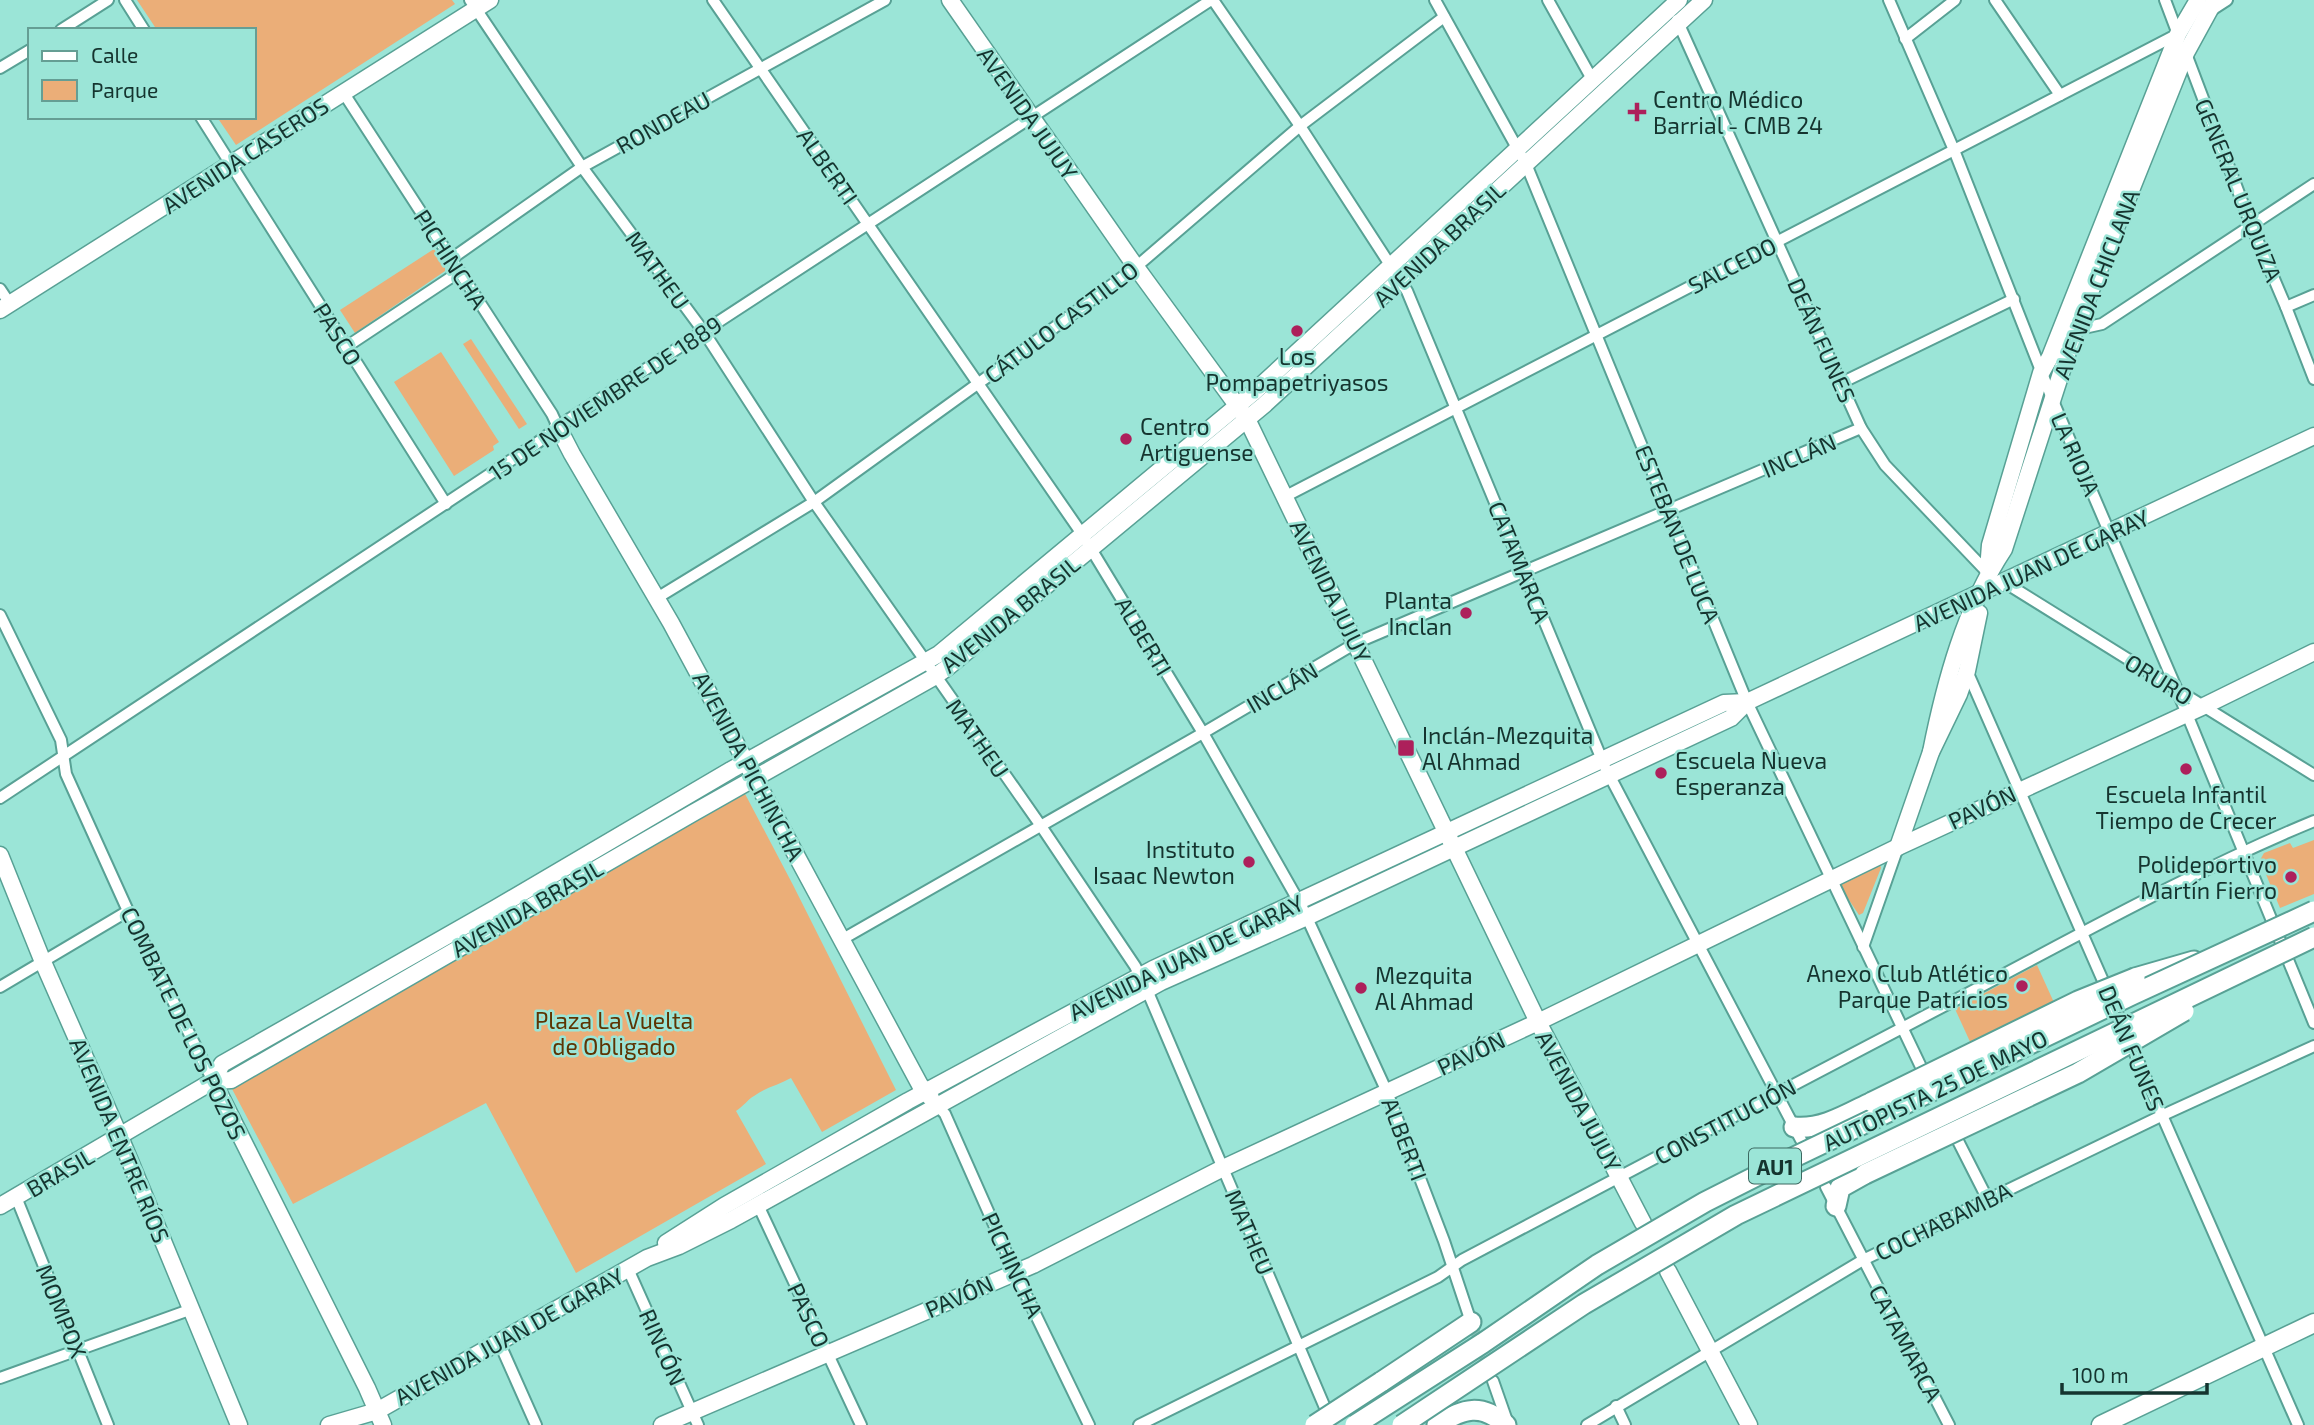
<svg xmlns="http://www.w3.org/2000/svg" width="2314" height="1425" viewBox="0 0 2314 1425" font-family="'Exo 2',sans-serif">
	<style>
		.green { fill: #ebae78 }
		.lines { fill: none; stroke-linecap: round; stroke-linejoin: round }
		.street-tunnel { stroke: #80c2b5; stroke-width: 10; stroke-dasharray: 10 5; stroke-linecap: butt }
		.street-casing { stroke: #58a195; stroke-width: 14 }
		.secondary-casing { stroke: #58a195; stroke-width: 19 }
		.primary-casing { stroke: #58a195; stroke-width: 21 }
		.highway-casing { stroke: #58a195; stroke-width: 23 }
		.street { stroke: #fff; stroke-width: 10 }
		.secondary { stroke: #fff; stroke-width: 16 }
		.primary { stroke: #fff; stroke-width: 18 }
		.highway { stroke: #fff; stroke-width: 19 }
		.highway-bridge-casing { stroke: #58a195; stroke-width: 23; stroke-linecap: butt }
		.highway-bridge { stroke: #fff; stroke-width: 19 }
		.poi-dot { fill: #ad205b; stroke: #9be5d7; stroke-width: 2.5 }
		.labels { text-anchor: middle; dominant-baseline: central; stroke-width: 5; stroke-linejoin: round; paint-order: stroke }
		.shield { fill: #9be5d7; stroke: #3d6961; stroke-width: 2 }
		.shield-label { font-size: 21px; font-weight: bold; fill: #15342f }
		.poi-label { font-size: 23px; fill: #15342f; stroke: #9be5d7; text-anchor: start }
		.street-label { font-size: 23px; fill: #15342f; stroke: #9be5d7 }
		.park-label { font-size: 23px; fill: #5e3403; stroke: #9be5d7 }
	</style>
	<rect width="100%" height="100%" fill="#9be5d7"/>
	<g class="green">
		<path d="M137 0H452L455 4 236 145 217 117H254V30H157Z"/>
		<path d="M434 249 445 266V271L355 333 340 310Z"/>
		<path d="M471 339 527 424 519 429 463 344Z"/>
		<path d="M441 352 499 442 493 446 494 450 454 476 394 382Z"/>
		<path d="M743 790 793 885 896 1090 822 1132 791 1078C779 1085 766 1087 754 1096 747 1100 744 1106 736 1111L766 1164 576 1273 486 1103 293 1204 231 1087Z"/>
		<path d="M2314 840V894L2280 908 2260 860 2264 853 2290 843 2293 848Z"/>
		<path d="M1880 864 1881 868 1863 913 1859 915 1839 885Z"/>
		<path d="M2037 965 2056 1007 1972 1046 1955 1009Z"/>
	</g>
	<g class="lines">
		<path class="street-tunnel" d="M1474 1328 1489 1372"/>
		<defs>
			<g id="street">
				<path d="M125 0 144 30"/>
				<path d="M470 0 582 167 704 332 814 502 1041 826 1135 966 1147 990 1326 1410"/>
				<path d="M713 0 1082 534 1203 733 1303 909 1387 1092 1444 1241 1472 1325"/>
				<path d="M1213 0 1300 126 1407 291 1605 767 1801 1140"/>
				<path d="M1435 0 1526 164 1747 702 1922 1069"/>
				<path d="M1548 0 1592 79"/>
				<path d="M1889 0 1954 150 2053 401 2177 690 2314 1023"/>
				<path d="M1995 0 2060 95"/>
				<path d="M2165 0 2179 37"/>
				<path d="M2210 11 2227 0"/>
				<path d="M1677 20 1861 428 1885 465 1988 573"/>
				<path d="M61 30 108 0"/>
				<path d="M1905 39 1955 0"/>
				<path d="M2185 51 2251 225 2286 307 2314 379"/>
				<path d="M0 68 30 50"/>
				<path d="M343 92 552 414 558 427"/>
				<path d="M201 117 446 504"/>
				<path d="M451 259 582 167 885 0"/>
				<path d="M0 289 10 304"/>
				<path d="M2286 307 2314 295"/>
				<path d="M2075 330 2102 324 2314 184"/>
				<path d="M346 347 459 272"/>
				<path d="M1841 383 2014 299"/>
				<path d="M1286 496 2178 34"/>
				<path d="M2004 582 2314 775"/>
				<path d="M657 598 814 502 1001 367 1136 267 1300 126 1444 17"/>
				<path d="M0 615 61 740 66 774 128 911 213 1081"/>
				<path d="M1967 671 2298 1425"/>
				<path d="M0 798 537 443 571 418 1211 0"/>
				<path d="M841 940 1203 733 1356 643 1861 428"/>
				<path d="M1863 947 1898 847"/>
				<path d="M0 987 128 911"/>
				<path d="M937 1105 945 1114 1015 1272 1089 1425"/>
				<path d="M1956 1137 1988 1200"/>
				<path d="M1826 1187 1949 1425"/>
				<path d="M16 1197 108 1425"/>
				<path d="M758 1205 861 1425"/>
				<path d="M628 1269 698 1425"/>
				<path d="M499 1342 536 1425"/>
				<path d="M0 1378 192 1309"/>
				<path d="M1493 1381 1507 1421"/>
				<path d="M1616 1406 1625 1425"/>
				<path d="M1139 1425 1438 1277 1462 1260C1628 1171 1796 1084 1963 996 2079 935 2193 871 2314 821"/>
				<path d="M1587 1425 1863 1260 2161 1116 2314 1046"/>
			</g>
			<g id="secondary">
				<path d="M950 0 1136 267 1247 419 1538 1022 1643 1223"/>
				<path d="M0 310 490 0"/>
				<path d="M558 427 572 454 671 623 920 1085 931 1098"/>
				<path d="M1988 570 1990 545 2041 373 2050 357 2178 34 2198 0"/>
				<path d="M1931 752C1945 682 1965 608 2004 549L2075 330 2186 53 2215 0"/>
				<path d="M1898 847 1931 752 1959 694 1967 671 1979 613"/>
				<path d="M0 855 43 962 120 1137 239 1425"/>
				<path d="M213 1081 222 1064 496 908 731 770 939 654 1254 392 1679 0"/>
				<path d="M213 1081 367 1388 383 1425"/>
				<path d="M0 1206 213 1081 231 1080 693 813 934 677 948 667 1264 405 1704 0"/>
				<path d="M666 1243 724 1206 908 1101 1153 969 1724 703 1747 702"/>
				<path d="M1668 1271 1749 1425"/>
				<path d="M329 1425 377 1411 647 1258 679 1246 731 1220 1161 982 1307 917 1731 718 1747 702 2314 436"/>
				<path d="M662 1425 1033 1265 1223 1168 1538 1022 1898 847 2204 706 2314 652"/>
			</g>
			<path id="primary" d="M2101 1425 2314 1323"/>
			<g id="highway">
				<path d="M2135 978 2194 961"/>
				<path d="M1794 1127C1822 1130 1847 1114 1872 1102"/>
				<path d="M1836 1206 1840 1188 1865 1174"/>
				<path d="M1381 1382 1471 1322"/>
				<path d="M1437 1425C1463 1408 1482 1403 1506 1425"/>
			</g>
		</defs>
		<use href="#street" class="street-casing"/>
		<use href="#secondary" class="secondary-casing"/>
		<use href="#primary" class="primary-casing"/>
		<use href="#highway" class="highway-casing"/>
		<use href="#street" class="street"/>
		<use href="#secondary" class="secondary"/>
		<use href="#primary" class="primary"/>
		<use href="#highway" class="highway"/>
		<defs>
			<g id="highway-bridge">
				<path d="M1872 1102 2078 1001 2135 978"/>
				<path d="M1865 1174 2078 1073 2184 1011"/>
				<path d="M1315 1425 1381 1382"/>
				<path d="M1355 1425 1483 1343 1597 1265 1705 1202 1784 1162 2132 995 2314 911"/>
				<path d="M1402 1425 1584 1304 1736 1215 2314 937"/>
			</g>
		</defs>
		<use href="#highway-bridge" class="highway-bridge-casing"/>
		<use href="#highway-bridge" class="highway-bridge"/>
	</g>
	<g class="poi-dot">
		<path d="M1633.5 101.5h7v7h7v7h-7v7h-7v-7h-7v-7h7z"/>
		<circle cx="1297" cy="331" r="7"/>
		<circle cx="1126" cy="439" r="7"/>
		<circle cx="1466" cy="613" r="7"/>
		<rect x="1397" y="739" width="18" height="18" rx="3.5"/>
		<circle cx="2186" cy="769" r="7"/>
		<circle cx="1661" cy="773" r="7"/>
		<circle cx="1249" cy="862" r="7"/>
		<circle cx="2291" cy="877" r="7"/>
		<circle cx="2022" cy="986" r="7"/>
		<circle cx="1361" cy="988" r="7"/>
	</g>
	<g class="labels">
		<rect class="shield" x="1749" y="1148.5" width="52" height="35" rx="5"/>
		<g class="shield-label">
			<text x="1775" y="1166">AU1</text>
		</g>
		<g class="poi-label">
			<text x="1653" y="99">Centro Médico<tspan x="1653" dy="26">Barrial - CMB 24</tspan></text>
			<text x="1297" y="356" text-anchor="middle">Los<tspan x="1297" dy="26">Pompapetriyasos</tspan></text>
			<text x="1140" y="426">Centro<tspan x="1140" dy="26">Artiguense</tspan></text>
			<text x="1452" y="600" text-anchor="end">Planta<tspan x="1452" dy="26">Inclan</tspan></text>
			<text x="1422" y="735">Inclán-Mezquita<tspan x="1422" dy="26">Al Ahmad</tspan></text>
			<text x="1675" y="760">Escuela Nueva<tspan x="1675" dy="26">Esperanza</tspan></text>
			<text x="2186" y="794" text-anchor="middle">Escuela Infantil<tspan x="2186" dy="26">Tiempo de Crecer</tspan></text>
			<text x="1235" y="849" text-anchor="end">Instituto<tspan x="1235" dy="26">Isaac Newton</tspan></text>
			<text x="2277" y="864" text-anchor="end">Polideportivo<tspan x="2277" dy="26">Martín Fierro</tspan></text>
			<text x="2008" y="973" text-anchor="end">Anexo Club Atlético<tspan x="2008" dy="26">Parque Patricios</tspan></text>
			<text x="1375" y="975">Mezquita<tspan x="1375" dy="26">Al Ahmad</tspan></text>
		</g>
		<g class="street-label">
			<text transform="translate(1028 113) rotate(55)">AVENIDA JUJUY</text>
			<text transform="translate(663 122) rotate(-29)">RONDEAU</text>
			<text transform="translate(245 155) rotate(-33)">AVENIDA CASEROS</text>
			<text transform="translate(828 166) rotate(55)">ALBERTI</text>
			<text transform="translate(2239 190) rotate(68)">GENERAL URQUIZA</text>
			<text transform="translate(1439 244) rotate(-43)">AVENIDA BRASIL</text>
			<text transform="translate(451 259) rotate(57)">PICHINCHA</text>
			<text transform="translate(1732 265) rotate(-27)">SALCEDO</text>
			<text transform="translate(658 270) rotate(54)">MATHEU</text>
			<text transform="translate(2096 284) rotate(-69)">AVENIDA CHICLANA</text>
			<text transform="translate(1061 322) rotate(-37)">CÁTULO CASTILLO</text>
			<text transform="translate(338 334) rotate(58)">PASCO</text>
			<text transform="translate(1822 340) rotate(66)">DEÁN FUNES</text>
			<text transform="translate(605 398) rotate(-34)">15 DE NOVIEMBRE DE 1889</text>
			<text transform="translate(2076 454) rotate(66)">LA RIOJA</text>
			<text transform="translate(1799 455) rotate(-23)">INCLÁN</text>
			<text transform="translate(1678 534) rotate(68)">ESTEBAN DE LUCA</text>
			<text transform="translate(1520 562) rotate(68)">CATAMARCA</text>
			<text transform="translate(2031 570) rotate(-25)">AVENIDA JUAN DE GARAY</text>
			<text transform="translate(1331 591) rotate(64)">AVENIDA JUJUY</text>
			<text transform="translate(1010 614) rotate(-39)">AVENIDA BRASIL</text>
			<text transform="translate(1144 636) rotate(59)">ALBERTI</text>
			<text transform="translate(2159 679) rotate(32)">ORURO</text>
			<text transform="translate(1282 687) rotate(-30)">INCLÁN</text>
			<text transform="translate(978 738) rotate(55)">MATHEU</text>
			<text transform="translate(749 766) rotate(62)">AVENIDA PICHINCHA</text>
			<text transform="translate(1982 807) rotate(-25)">PAVÓN</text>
			<text transform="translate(527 908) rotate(-30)">AVENIDA BRASIL</text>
			<text transform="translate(1186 957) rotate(-26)">AVENIDA JUAN DE GARAY</text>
			<text transform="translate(184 1023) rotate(64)">COMBATE DE LOS POZOS</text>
			<text transform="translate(2132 1048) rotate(67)">DEÁN FUNES</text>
			<text transform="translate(1471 1053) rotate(-25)">PAVÓN</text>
			<text transform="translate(1935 1090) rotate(-26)">AUTOPISTA 25 DE MAYO</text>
			<text transform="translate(1579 1101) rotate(62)">AVENIDA JUJUY</text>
			<text transform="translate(1725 1121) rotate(-28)">CONSTITUCIÓN</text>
			<text transform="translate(1405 1139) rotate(69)">ALBERTI</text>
			<text transform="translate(120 1140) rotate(67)">AVENIDA ENTRE RÍOS</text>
			<text transform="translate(60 1172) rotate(-30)">BRASIL</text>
			<text transform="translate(1943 1221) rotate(-26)">COCHABAMBA</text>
			<text transform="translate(1250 1232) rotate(67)">MATHEU</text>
			<text transform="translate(1013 1265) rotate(65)">PICHINCHA</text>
			<text transform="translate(959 1296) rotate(-24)">PAVÓN</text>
			<text transform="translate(62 1311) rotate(68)">MOMPOX</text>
			<text transform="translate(809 1315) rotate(65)">PASCO</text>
			<text transform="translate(509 1336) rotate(-29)">AVENIDA JUAN DE GARAY</text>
			<text transform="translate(1906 1343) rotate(62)">CATAMARCA</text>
			<text transform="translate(663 1347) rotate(66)">RINCÓN</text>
		</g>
		<g class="park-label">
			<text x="614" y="1020">Plaza La Vuelta<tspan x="614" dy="26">de Obligado</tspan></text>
		</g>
	</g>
	<rect x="28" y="28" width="228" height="91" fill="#9be5d7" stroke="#659e94" stroke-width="2"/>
	<rect x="42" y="51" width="35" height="10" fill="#ffffff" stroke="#659e94" stroke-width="2"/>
	<text x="91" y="63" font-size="21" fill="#15342f">Calle</text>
	<rect x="42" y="80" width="35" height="21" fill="#ebae78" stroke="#659e94" stroke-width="2"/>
	<text x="91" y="98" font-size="21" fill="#15342f">Parque</text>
	<path d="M2062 1383v10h145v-10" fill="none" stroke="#15342f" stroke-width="3.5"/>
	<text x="2072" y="1383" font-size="21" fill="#15342f" stroke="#9be5d7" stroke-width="5" paint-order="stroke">100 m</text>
</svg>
